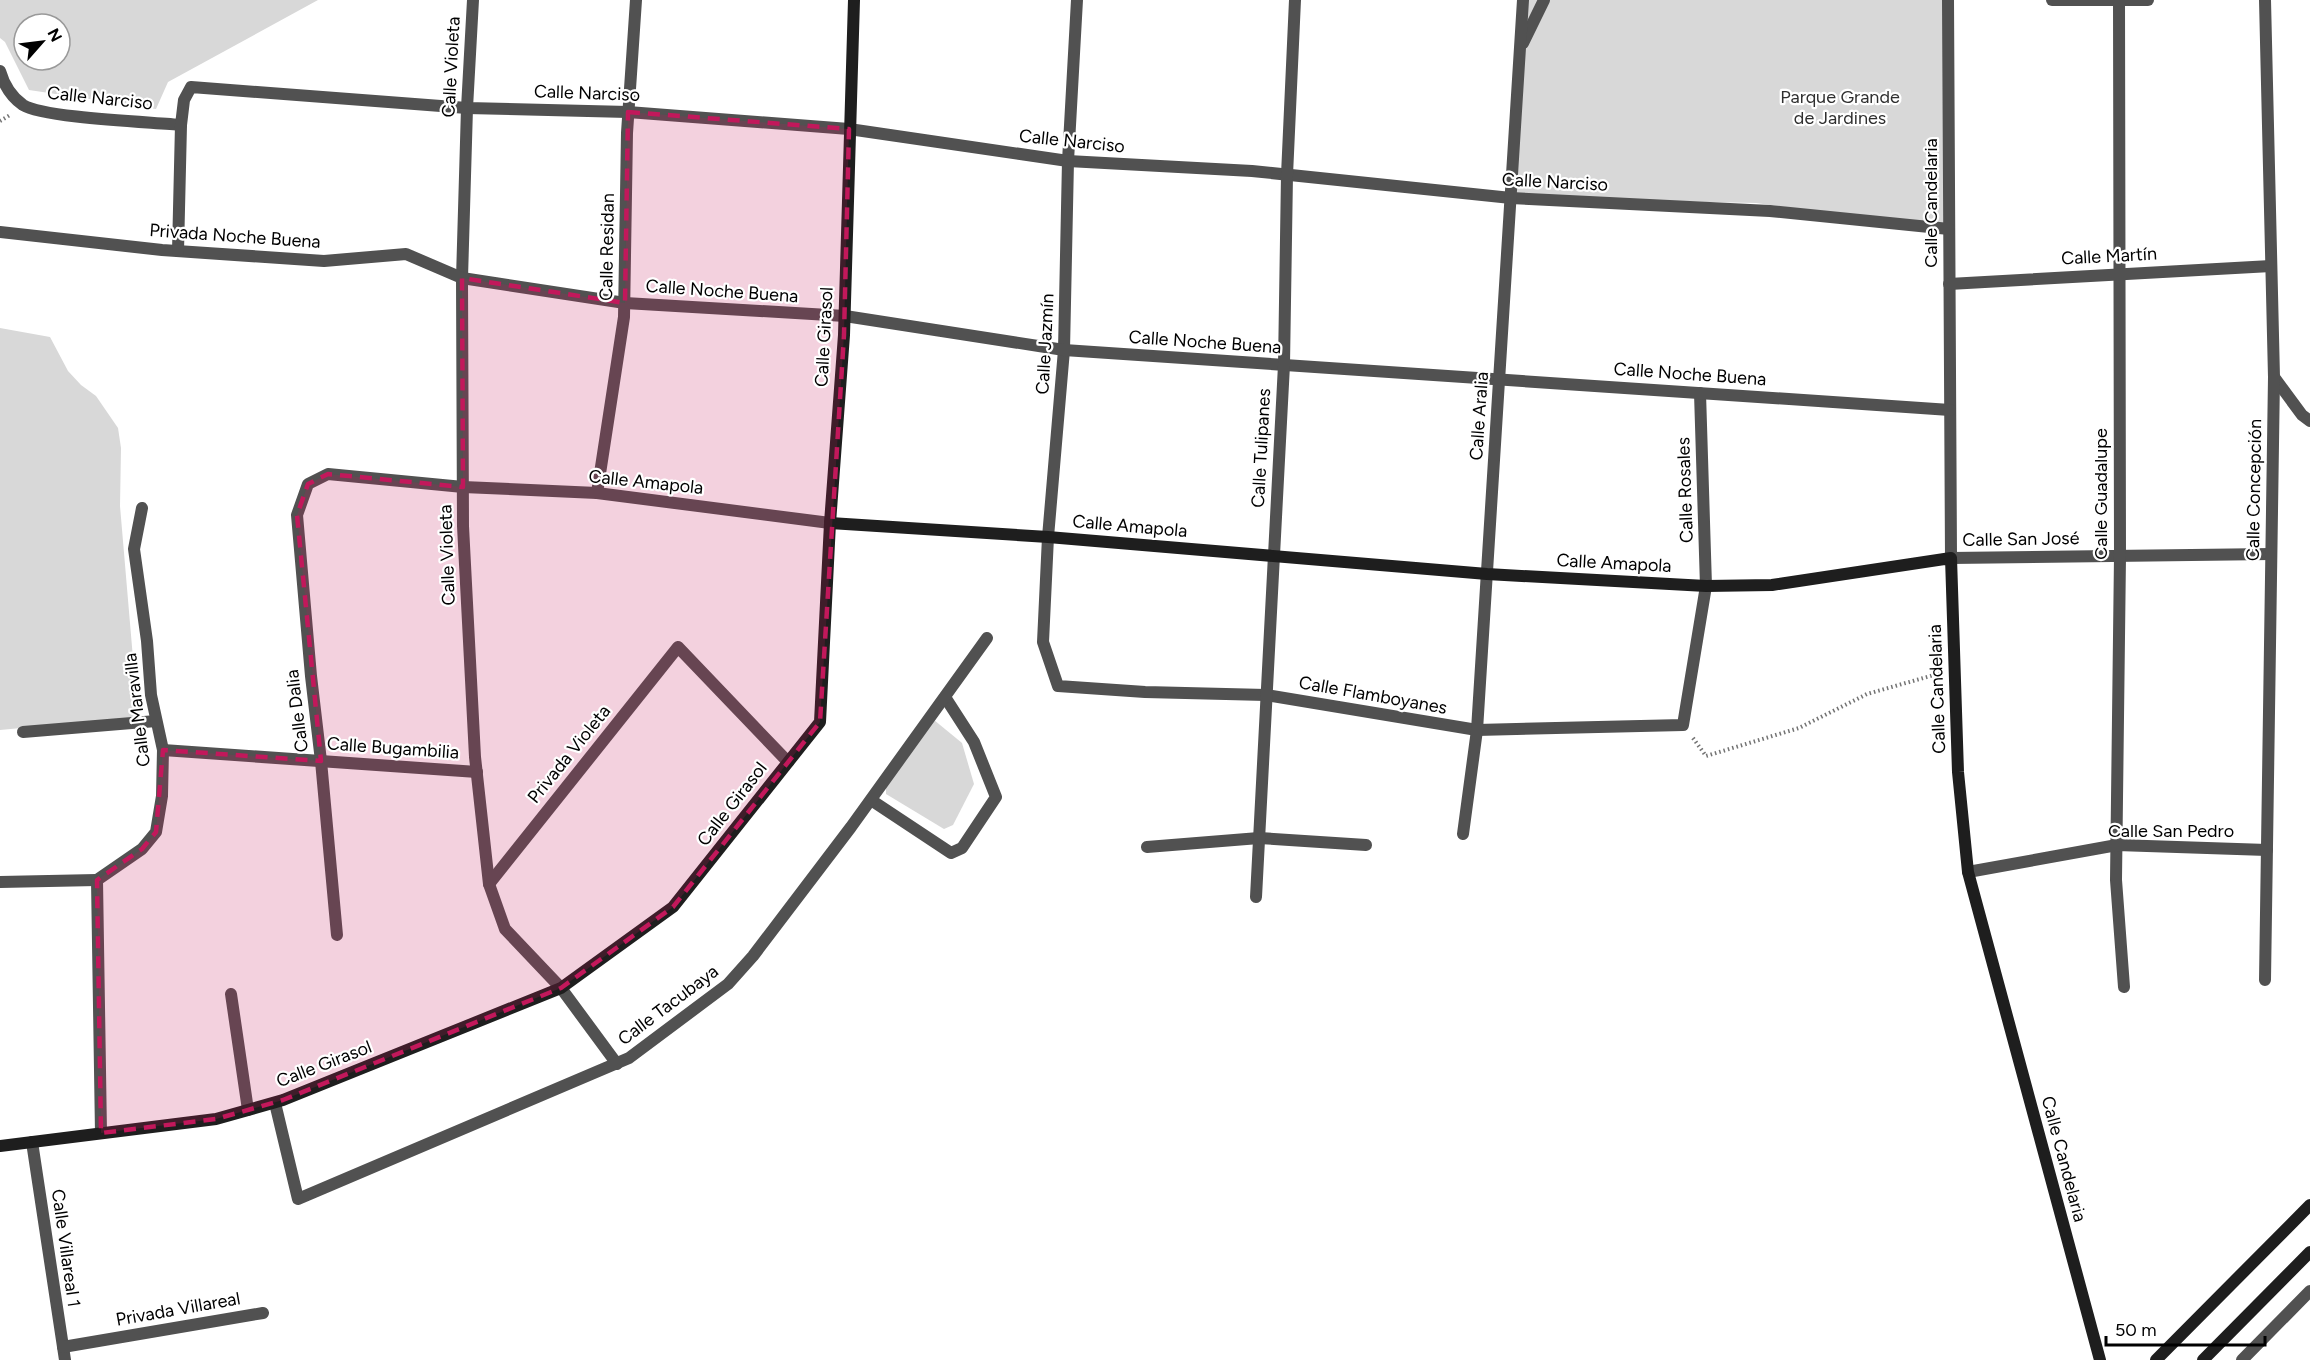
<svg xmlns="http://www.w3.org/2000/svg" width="2310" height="1360" viewBox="0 0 2310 1360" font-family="Figtree,sans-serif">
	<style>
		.green { fill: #d8d8d8; fill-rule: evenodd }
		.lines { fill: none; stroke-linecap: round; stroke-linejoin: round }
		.path { stroke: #737373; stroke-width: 4; stroke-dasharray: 1.5 3; stroke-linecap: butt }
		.lane { stroke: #515151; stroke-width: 12 }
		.street { stroke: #515151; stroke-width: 12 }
		.secondary { stroke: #1e1e1e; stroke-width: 12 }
		.marked { fill: #c2185b; fill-opacity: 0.2; stroke: #c2185b; stroke-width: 4.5; stroke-dasharray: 12 8; stroke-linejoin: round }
		.labels { text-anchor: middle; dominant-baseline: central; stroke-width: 4.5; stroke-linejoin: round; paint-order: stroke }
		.street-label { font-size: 18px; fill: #000; stroke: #fff }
		.park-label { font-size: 18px; fill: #2f2f2f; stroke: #fff }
	</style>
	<rect width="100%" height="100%" fill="#fff"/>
	<g class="green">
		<path d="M0 0H318L168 82 156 109 29 90 5 42 0 38ZM24 24H60V60H24Z"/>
		<path d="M1523 0H1948L1949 229 1756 203 1511 198Z"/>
		<path d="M0 328 50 337 68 371 81 385 96 396 118 428 121 448 120 506 138 717 0 730Z"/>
		<path d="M934 720 962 743 974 784 953 825 944 829 886 794V783Z"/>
	</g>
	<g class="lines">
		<g class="path">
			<path d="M0 121 10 115"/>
			<path d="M1693 738 1706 756 1799 728 1867 694 1941 673"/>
		</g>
		<path class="lane" d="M2242 1360 2310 1291"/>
		<g class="street">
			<path d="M473 0 467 108 462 278 463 526 475 757 489 884 505 929 561 988 617 1064"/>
			<path d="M1077 0 1068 161 1064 350 1048 537 1043 642 1058 686 1145 692 1266 695 1477 730 1683 725 1706 586 1700 393"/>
			<path d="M1948 0 1951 558 2271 554"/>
			<path d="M2052 0H2148"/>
			<path d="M2119 0 2120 556 2116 880 2124 987"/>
			<path d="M1523 43 1544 0"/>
			<path d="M0 71C4 85 10 96 23 105 43 118 151 122 181 125"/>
			<path d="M0 232 162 250 324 261 406 254 462 278 625 303 845 316 1064 350 1950 410"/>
			<path d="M178 251 181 125 184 100 191 87 467 108 628 112 849 129 1068 161 1252 171 1511 198 1770 211 1949 229"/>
			<path d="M1949 284 2271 266"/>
			<path d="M2274 377 2302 415 2310 421"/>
			<path d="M597 493 624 317 627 133 636 0"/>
			<path d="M23 732 156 721"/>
			<path d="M163 750 477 772"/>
			<path d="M871 800 951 853 962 848 996 797 974 742 945 697"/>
			<path d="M1463 834 1477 730 1523 0"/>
			<path d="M1147 847 1259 838 1366 845"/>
			<path d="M1968 872 2117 845 2267 850"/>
			<path d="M0 882 97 880"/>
			<path d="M489 884 678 647 788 762"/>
			<path d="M1256 897 1284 365 1287 175 1295 0"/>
			<path d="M337 935 321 761 311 676 297 515 308 484 328 474 463 487 597 493 830 523"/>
			<path d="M2265 980 2274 377 2265 0"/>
			<path d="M231 994 248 1110"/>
			<path d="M275 1103 298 1199 629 1058 728 984 753 956 851 827 987 638"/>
			<path d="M101 1133 97 880 142 849 156 832 162 796 163 750 151 695 147 641 134 549 142 508"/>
			<path d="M32 1142 65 1360"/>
			<path d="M63 1347 263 1313"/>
		</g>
		<g class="secondary">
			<path d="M830 523 1048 537 1487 574 1706 586 1772 585 1951 558 1958 772 1968 872 2100 1360"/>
			<path d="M0 1146 216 1119 283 1100 561 988 673 907 820 722 830 523 844 335 854 0"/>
			<path d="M2156 1360 2310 1205"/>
			<path d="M2203 1360 2310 1252"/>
		</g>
	</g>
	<path class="marked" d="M628 112 849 129 844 335 820 722 673 907 561 988 283 1100 216 1119 101 1133 97 880 142 849 156 832 163 750 321 761 297 515 308 484 328 474 463 487 462 278 625 303Z"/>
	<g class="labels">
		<g class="street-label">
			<text transform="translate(451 67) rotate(-87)">Calle Violeta</text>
			<text transform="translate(587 93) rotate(2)">Calle Narciso</text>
			<text transform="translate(100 98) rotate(6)">Calle Narciso</text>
			<text transform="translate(1072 141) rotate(6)">Calle Narciso</text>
			<text transform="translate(1555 182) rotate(3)">Calle Narciso</text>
			<text transform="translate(1931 203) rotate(-90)">Calle Candelaria</text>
			<text transform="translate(235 236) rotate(4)">Privada Noche Buena</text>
			<text transform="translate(607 247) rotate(-89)">Calle Residan</text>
			<text transform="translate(2109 256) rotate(-3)">Calle Martín</text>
			<text transform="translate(722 291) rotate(4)">Calle Noche Buena</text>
			<text transform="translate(824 337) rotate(-87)">Calle Girasol</text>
			<text transform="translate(1205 342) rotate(4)">Calle Noche Buena</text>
			<text transform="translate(1045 344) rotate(-87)">Calle Jazmín</text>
			<text transform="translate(1690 374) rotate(4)">Calle Noche Buena</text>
			<text transform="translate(1479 416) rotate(-86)">Calle Aralia</text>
			<text transform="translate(1261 448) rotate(-87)">Calle Tulipanes</text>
			<text transform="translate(646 482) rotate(6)">Calle Amapola</text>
			<text transform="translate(1685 490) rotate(-92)">Calle Rosales</text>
			<text transform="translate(2254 490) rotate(-89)">Calle Concepción</text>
			<text transform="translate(2101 494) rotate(-90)">Calle Guadalupe</text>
			<text transform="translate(1130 526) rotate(5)">Calle Amapola</text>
			<text transform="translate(2021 539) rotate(-1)">Calle San José</text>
			<text transform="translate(447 555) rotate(-92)">Calle Violeta</text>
			<text transform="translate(1614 563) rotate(3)">Calle Amapola</text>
			<text transform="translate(1937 689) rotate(-92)">Calle Candelaria</text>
			<text transform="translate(1373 695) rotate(10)">Calle Flamboyanes</text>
			<text transform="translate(137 710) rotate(-97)">Calle Maravilla</text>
			<text transform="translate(297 711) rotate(-97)">Calle Dalia</text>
			<text transform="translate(393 748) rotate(4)">Calle Bugambilia</text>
			<text transform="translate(569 754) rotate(-51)">Privada Violeta</text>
			<text transform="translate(732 804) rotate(-52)">Calle Girasol</text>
			<text x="2171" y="831">Calle San Pedro</text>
			<text transform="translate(668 1005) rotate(-37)">Calle Tacubaya</text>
			<text transform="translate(324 1064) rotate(-21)">Calle Girasol</text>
			<text transform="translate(2064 1159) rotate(75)">Calle Candelaria</text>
			<text transform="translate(66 1248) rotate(82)">Calle Villareal 1</text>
			<text transform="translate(178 1309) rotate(-10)">Privada Villareal</text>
		</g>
		<g class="park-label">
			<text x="1840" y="97">Parque Grande<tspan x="1840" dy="21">de Jardines</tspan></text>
		</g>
	</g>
	<g transform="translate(42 42) rotate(62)"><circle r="28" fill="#ffffff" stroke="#999999" stroke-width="1.5"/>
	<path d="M0-4.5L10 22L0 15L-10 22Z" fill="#000000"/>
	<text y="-9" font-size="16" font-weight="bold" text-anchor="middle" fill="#000000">N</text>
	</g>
	<path d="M2106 1336v9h159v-9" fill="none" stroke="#000000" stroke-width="3"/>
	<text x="2115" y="1336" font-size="18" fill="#000000" stroke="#ffffff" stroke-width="4.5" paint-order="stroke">50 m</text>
</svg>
